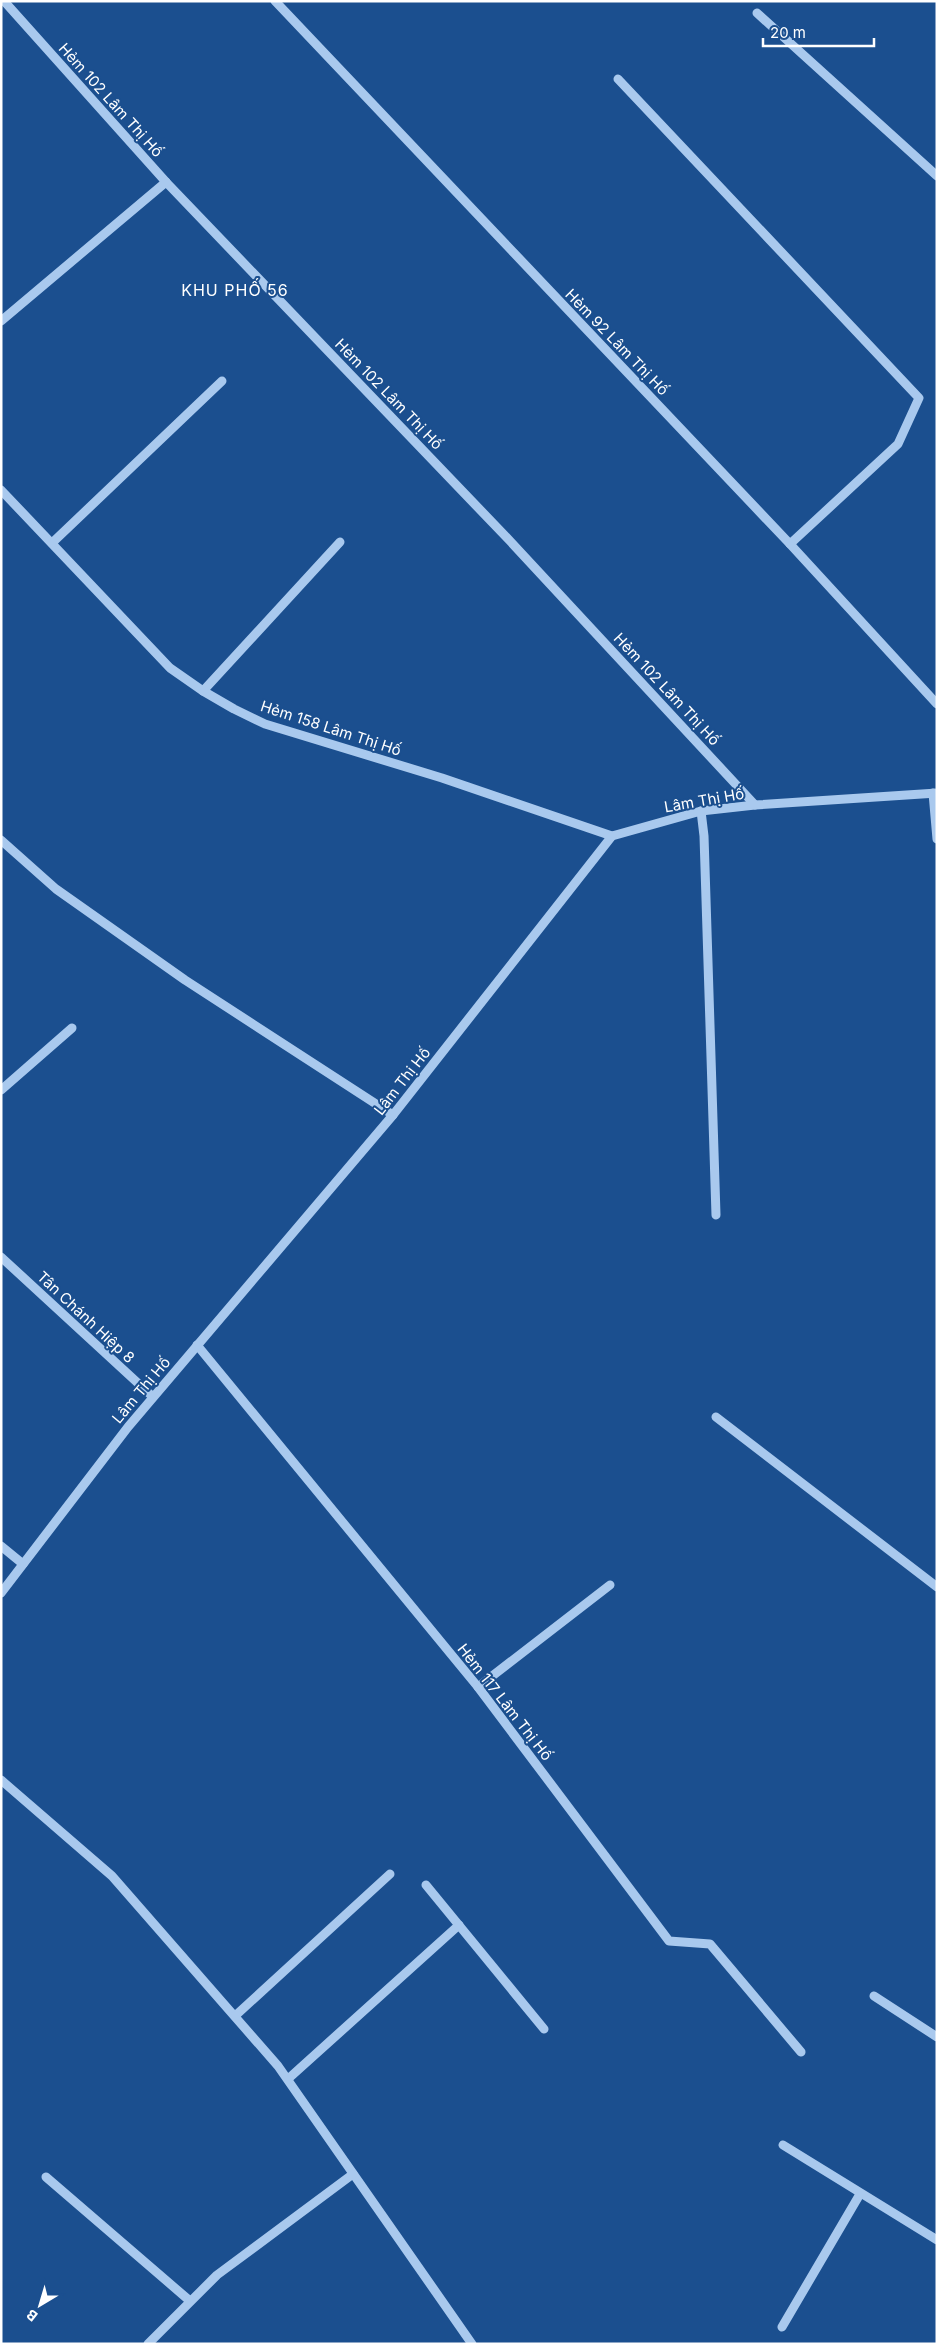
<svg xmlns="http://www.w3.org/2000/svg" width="938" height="2345" viewBox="0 0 938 2345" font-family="Inter,sans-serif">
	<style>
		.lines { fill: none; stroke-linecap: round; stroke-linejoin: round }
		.minor { stroke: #a9c9ee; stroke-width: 9 }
		.labels { text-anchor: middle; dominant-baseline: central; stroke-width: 4; stroke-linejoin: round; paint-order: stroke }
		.street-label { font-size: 15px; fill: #fff; stroke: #1b4f8f }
		.neighbourhood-label { font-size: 16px; letter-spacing: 1px; fill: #fff; stroke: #1b4f8f }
	</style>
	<rect width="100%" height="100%" fill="#1b4f8f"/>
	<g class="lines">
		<g class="minor">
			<path d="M4 1 166 182 511 542 755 805"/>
			<path d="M275 1 790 544 937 704"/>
			<path d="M757 13 937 176"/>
			<path d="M618 79 919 398 898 444 790 544"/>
			<path d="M1 321 166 182"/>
			<path d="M1 490 170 668 203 691 234 709 265 724 442 778 612 836"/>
			<path d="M52 543 222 381"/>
			<path d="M203 691 340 542"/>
			<path d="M933 793 937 839"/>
			<path d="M701 811 704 836 716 1215"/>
			<path d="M1 840 56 889 185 980 393 1115"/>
			<path d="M1 1090 72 1028"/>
			<path d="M1 1257 153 1397"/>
			<path d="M197 1345 478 1687 669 1941 710 1944 801 2052"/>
			<path d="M716 1417 937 1587"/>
			<path d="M1 1546 23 1564"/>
			<path d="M1 1593 128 1427 393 1115 612 836 701 811 755 805 937 793"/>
			<path d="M478 1687 610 1585"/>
			<path d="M1 1780 112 1876 278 2066 472 2344"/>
			<path d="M426 1885 544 2029"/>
			<path d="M874 1996 937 2037"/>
			<path d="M235 2016 390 1874"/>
			<path d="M288 2079 459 1925"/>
			<path d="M783 2145 937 2240"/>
			<path d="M46 2177 190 2301"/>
			<path d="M782 2327 860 2194"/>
			<path d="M148 2344 217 2275 353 2174"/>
		</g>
	</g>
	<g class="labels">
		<g class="street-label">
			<text transform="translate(111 100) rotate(48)">Hẻm 102 Lâm Thị Hố</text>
			<text transform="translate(617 342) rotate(46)">Hẻm 92 Lâm Thị Hố</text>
			<text transform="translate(389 394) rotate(46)">Hẻm 102 Lâm Thị Hố</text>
			<text transform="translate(667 689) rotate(47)">Hẻm 102 Lâm Thị Hố</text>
			<text transform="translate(331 728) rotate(18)">Hẻm 158 Lâm Thị Hố</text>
			<text transform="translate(704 800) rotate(-10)">Lâm Thị Hố</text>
			<text transform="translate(402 1081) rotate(-52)">Lâm Thị Hố</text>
			<text transform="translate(86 1317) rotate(43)">Tân Chánh Hiệp 8</text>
			<text transform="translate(141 1390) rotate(-50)">Lâm Thị Hố</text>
			<text transform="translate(505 1702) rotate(52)">Hẻm 117 Lâm Thị Hố</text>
		</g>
		<g class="neighbourhood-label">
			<text x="235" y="290">KHU PHỐ 56</text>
		</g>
	</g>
	<rect width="938" height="2345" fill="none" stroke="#ffffff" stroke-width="5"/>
	<g transform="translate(40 2305) rotate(218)" stroke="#1b4f8f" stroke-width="4" paint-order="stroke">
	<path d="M0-4L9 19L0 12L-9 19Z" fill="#ffffff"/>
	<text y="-8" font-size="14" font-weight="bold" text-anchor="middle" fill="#ffffff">B</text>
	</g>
	<path d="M763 38v8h111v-8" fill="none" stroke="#ffffff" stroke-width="2.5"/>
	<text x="770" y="38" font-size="15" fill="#ffffff" stroke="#1b4f8f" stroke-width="4" paint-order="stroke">20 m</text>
</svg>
